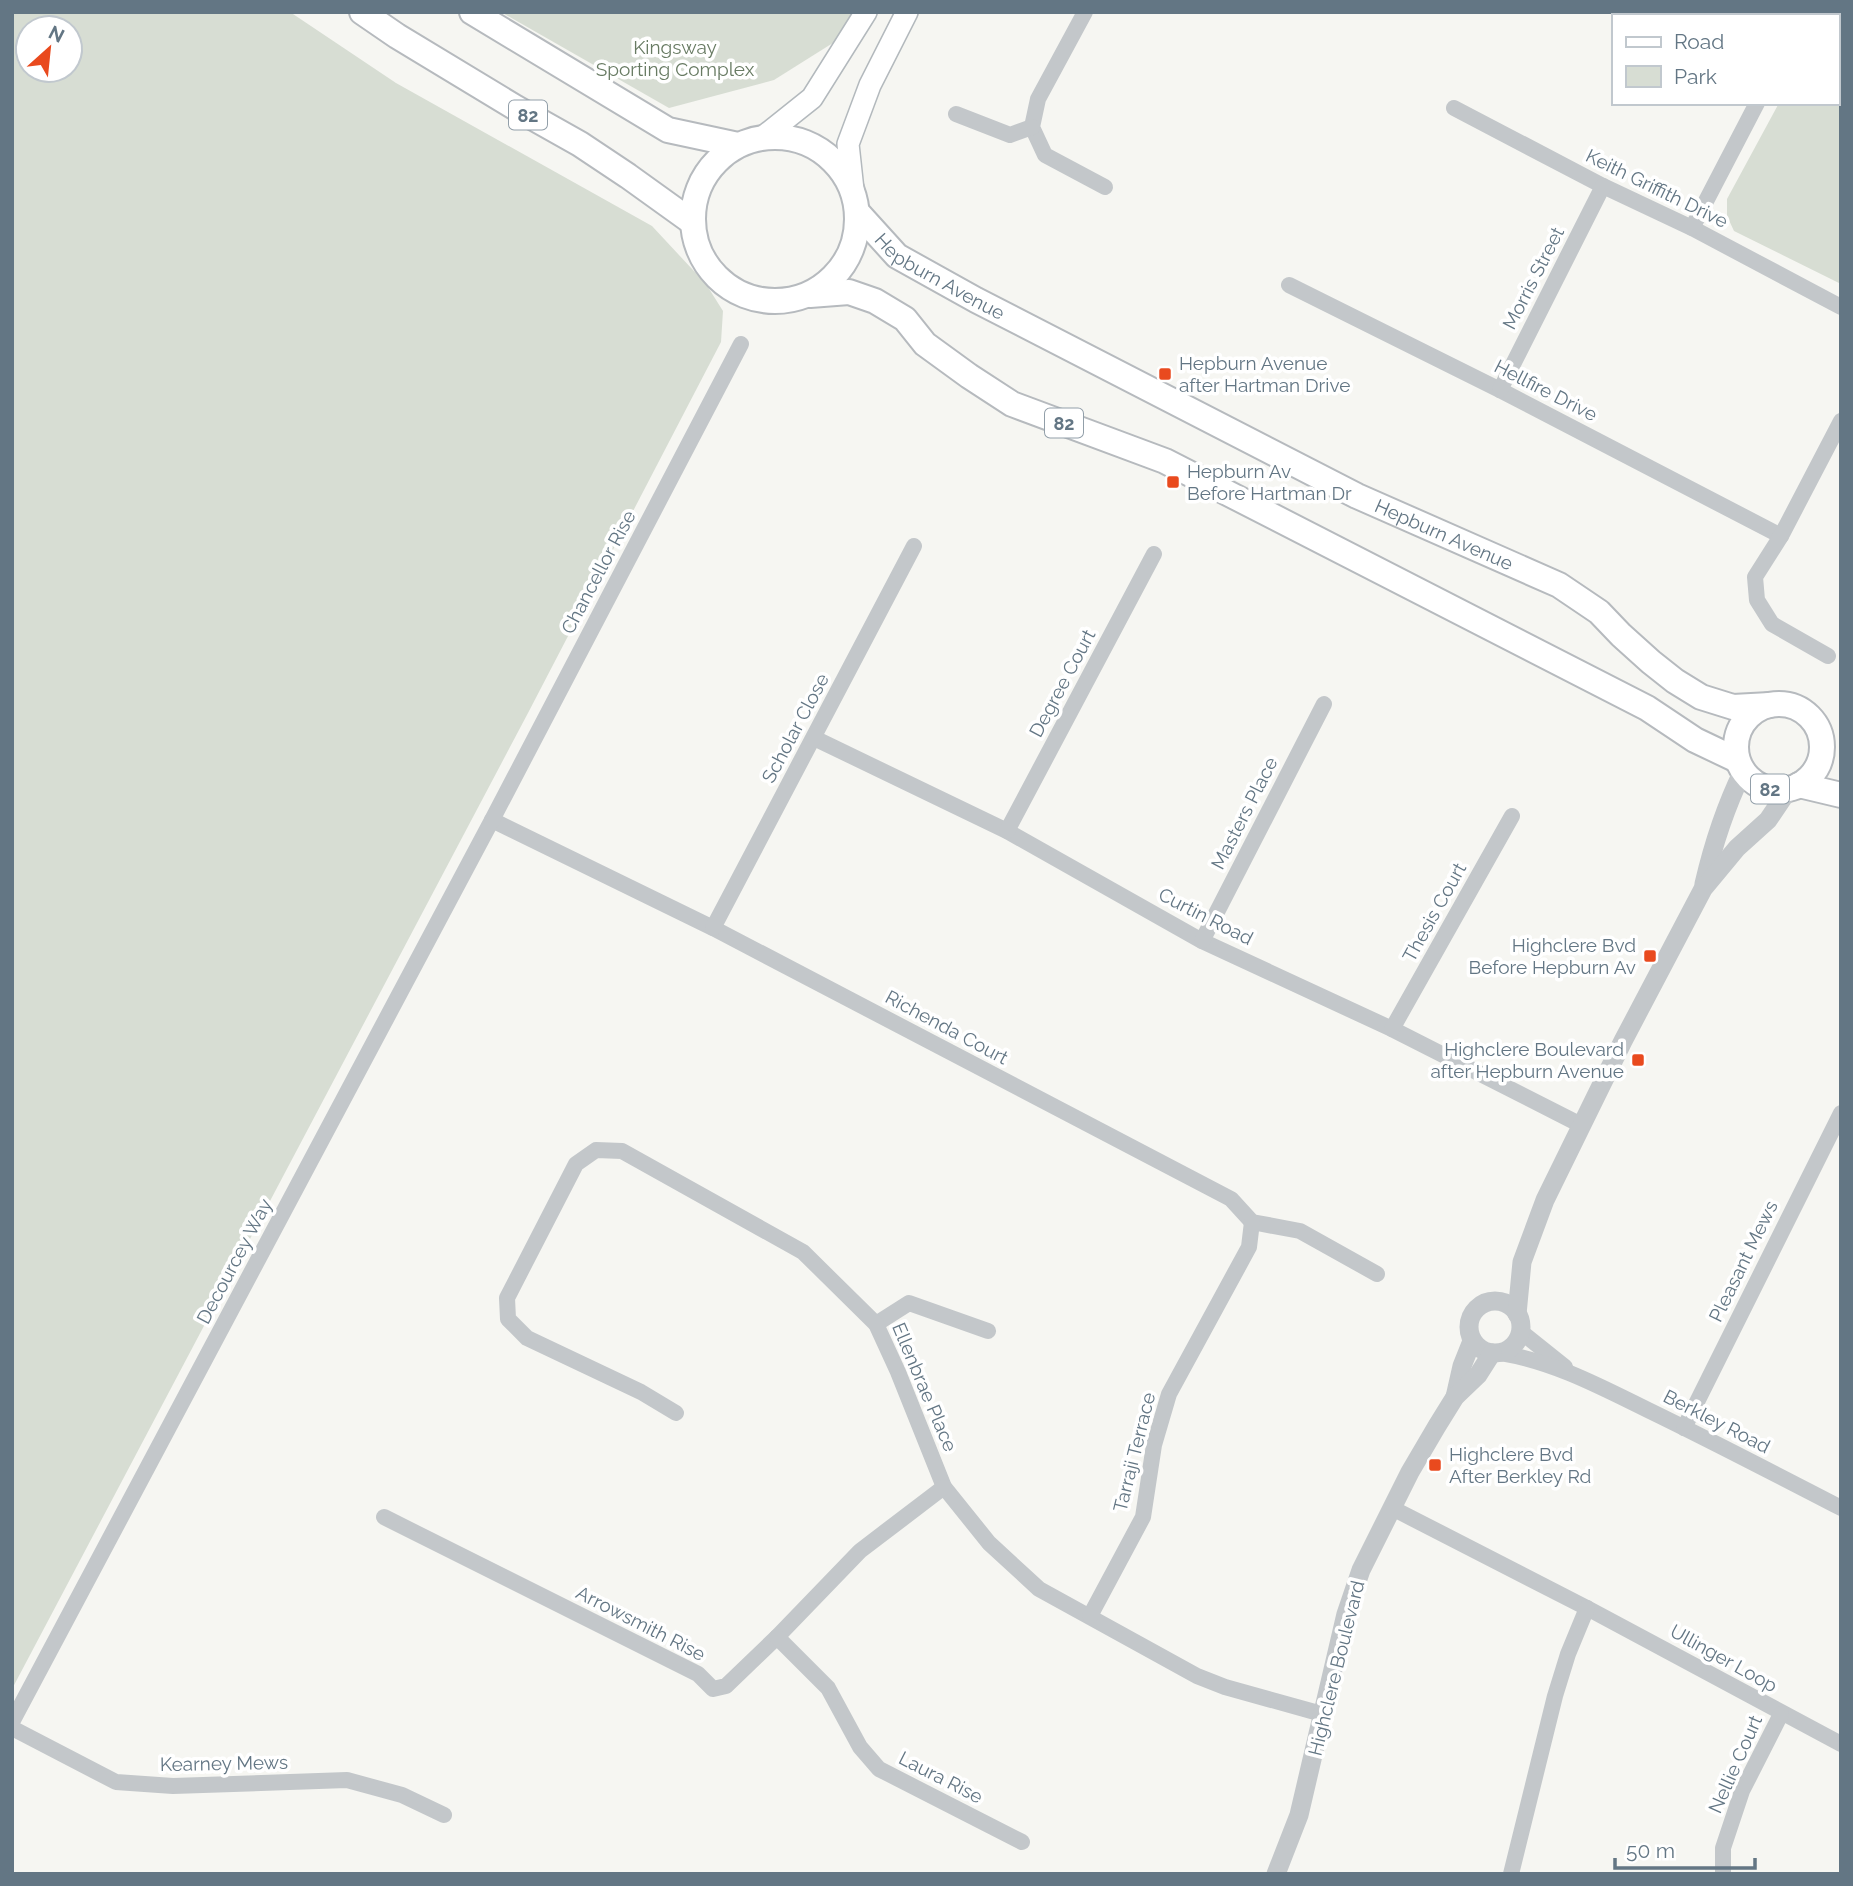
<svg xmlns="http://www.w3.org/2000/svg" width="1853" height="1886" viewBox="0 0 1853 1886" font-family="Raleway,sans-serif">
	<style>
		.green { fill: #d7ddd3; fill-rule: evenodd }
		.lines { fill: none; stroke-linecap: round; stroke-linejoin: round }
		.secondary-casing { stroke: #b3b9bd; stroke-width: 24 }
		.primary-casing { stroke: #b6babe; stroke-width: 28 }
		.minor { stroke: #c3c7ca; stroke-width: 16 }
		.tertiary { stroke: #c3c7ca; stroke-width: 19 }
		.secondary { stroke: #fff; stroke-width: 21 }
		.primary { stroke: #fff; stroke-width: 24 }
		.poi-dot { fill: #e94a1e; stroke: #fff; stroke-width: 2.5 }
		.labels { text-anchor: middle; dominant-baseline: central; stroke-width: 7; stroke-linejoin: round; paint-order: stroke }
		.shield { fill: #fff; stroke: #929fa9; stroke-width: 2 }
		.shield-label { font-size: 18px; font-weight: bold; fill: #637684 }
		.park-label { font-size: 19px; fill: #687b63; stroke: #fff }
		.street-label { font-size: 19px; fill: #637684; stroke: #fff }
		.poi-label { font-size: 19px; fill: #637684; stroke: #fff; text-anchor: start }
	</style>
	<rect width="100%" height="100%" fill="#f6f6f2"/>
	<g class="green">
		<path d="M12 12H290L396 83 652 226 706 284 723 311 721 342 528 713 12 1689ZM70 28V70H28V28Z"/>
		<path d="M501 12H854L844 36 774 80 669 108Z"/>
		<path d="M1837 80 1841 81V284L1734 231 1727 216V199L1779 103H1837Z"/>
	</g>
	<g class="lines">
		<defs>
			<g id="secondary">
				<path d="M763 137 812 98 866 12"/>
				<path d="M853 190 848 144 870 85 907 12"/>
			</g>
			<g id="primary">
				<path d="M362 12 397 36 516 108 580 144 628 176 692 222"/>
				<path d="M472 12 668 130 738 145"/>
				<circle cx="775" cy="219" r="82"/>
				<path id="s1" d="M858 213 897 256 976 300 1357 496 1559 585 1599 612 1621 635 1651 662 1675 681 1701 697 1733 707 1770 705"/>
				<path d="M810 295 849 292 875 301 905 319 925 344 969 376 1012 404 1165 461 1647 708 1695 740 1737 760"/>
				<circle cx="1779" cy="747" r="43"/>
				<path d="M1799 785 1841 795"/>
			</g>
		</defs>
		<use href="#secondary" class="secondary-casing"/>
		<use href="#primary" class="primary-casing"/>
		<g class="minor">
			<path d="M1085 12 1038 99 1032 127 1045 155 1105 187"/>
			<path d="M1759 12 1766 16"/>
			<path d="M1837 53 1841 55"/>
			<path d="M1454 108 1603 186 1692 228 1841 307"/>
			<path d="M956 114 1010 135 1032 127"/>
			<path d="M1692 228 1757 103"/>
			<path d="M1289 285 1500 390 1781 536"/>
			<path d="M1500 390 1603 186"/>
			<path d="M1828 656 1772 624 1757 600 1755 577 1781 536 1841 421"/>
			<path d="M814 738 1007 831 1202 941 1392 1029 1581 1125"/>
			<path d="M492 820 713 928 1231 1199 1252 1222 1300 1231 1377 1274"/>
			<path d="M1007 831 1154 554"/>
			<path d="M713 928 914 546"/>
			<path d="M1202 941 1324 704"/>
			<path d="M1392 1029 1512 816"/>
			<path d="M876 1324 909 1303 988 1331"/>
			<path d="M1520 1331 1565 1367"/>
			<path d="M1501 1353C1555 1362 1601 1387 1650 1411 1714 1442 1777 1475 1841 1508"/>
			<path d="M676 1413 641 1392 527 1338 508 1319 507 1298 576 1164 596 1150 622 1151 803 1252 876 1324 898 1372 944 1487 989 1543 1039 1589 1197 1676 1225 1687 1322 1714"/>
			<path d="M1684 1428 1841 1113"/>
			<path d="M1392 1508 1587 1608 1841 1744"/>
			<path d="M384 1517 698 1674 713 1689 726 1686 777 1637 860 1551 944 1487"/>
			<path d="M1090 1616 1143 1517 1154 1445 1169 1394 1249 1247 1252 1222"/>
			<path d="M777 1637 828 1688 860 1747 879 1769 1022 1842"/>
			<path d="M12 1722 492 820 741 344"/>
			<path d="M12 1728 116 1782 173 1786 347 1780 402 1795 444 1815"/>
			<path d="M1511 1874 1555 1696 1568 1654 1587 1608"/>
			<path d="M1723 1874V1848L1742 1791 1781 1714"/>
		</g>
		<g class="tertiary">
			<path d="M1704 884C1713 845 1725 808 1743 771"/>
			<circle cx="1495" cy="1327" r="26"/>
			<path d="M1517 1314 1522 1262 1545 1200 1623 1041 1703 889 1737 848 1768 820 1789 789"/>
			<path d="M1455 1397 1462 1366 1472 1341"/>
			<path d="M1276 1874 1299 1815 1346 1614 1361 1570 1410 1472 1437 1426 1455 1397 1478 1375 1492 1353"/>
		</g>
		<use href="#secondary" class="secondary"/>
		<use href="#primary" class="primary"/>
	</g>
	<g class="poi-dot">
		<rect x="1158" y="367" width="14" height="14" rx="3.5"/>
		<rect x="1166" y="475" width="14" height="14" rx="3.5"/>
		<rect x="1643" y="949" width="14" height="14" rx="3.5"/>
		<rect x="1631" y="1053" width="14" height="14" rx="3.5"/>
		<rect x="1428" y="1458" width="14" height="14" rx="3.5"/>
	</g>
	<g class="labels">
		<g class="shield">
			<rect x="509" y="100.5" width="38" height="29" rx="5"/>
			<rect x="1045" y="408.5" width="38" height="29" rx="5"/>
			<rect x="1751" y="774.5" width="38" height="29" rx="5"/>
		</g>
		<g class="shield-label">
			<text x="528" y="115">82</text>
			<text x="1064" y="423">82</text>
			<text x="1770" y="789">82</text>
		</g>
		<g class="park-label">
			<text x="675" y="47">Kingsway<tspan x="675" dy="22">Sporting Complex</tspan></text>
		</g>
		<g class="street-label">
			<text transform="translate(1657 188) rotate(26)">Keith Griffith Drive</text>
			<text stroke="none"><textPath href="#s1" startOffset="105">Hepburn Avenue</textPath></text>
			<text transform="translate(1533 278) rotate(-63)">Morris Street</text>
			<text transform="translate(1546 390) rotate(27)">Hellfire Drive</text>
			<text stroke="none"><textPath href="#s1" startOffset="672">Hepburn Avenue</textPath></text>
			<text transform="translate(598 572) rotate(-62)">Chancellor Rise</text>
			<text transform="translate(1062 683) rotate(-62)">Degree Court</text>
			<text transform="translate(795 728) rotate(-62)">Scholar Close</text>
			<text transform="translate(1244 813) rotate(-63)">Masters Place</text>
			<text transform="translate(1434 912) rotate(-61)">Thesis Court</text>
			<text transform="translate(1206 916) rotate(27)">Curtin Road</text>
			<text transform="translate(947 1027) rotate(28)">Richenda Court</text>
			<text transform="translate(234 1261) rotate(-62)">Decourcey Way</text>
			<text transform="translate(1743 1261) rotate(-64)">Pleasant Mews</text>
			<text transform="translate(925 1387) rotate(67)">Ellenbrae Place</text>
			<text transform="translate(1717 1421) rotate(27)">Berkley Road</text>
			<text transform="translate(1134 1452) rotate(-76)">Tarraji Terrace</text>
			<text transform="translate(641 1623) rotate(27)">Arrowsmith Rise</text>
			<text transform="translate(1724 1658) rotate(29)">Ullinger Loop</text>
			<text transform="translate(1336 1668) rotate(-76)">Highclere Boulevard</text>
			<text transform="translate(224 1763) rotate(-1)">Kearney Mews</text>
			<text transform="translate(1735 1764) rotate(-66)">Nellie Court</text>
			<text transform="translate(941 1777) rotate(27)">Laura Rise</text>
		</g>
		<g class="poi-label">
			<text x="1179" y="363">Hepburn Avenue<tspan x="1179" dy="22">after Hartman Drive</tspan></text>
			<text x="1187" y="471">Hepburn Av<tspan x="1187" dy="22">Before Hartman Dr</tspan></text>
			<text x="1636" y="945" text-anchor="end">Highclere Bvd<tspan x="1636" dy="22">Before Hepburn Av</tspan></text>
			<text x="1624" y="1049" text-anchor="end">Highclere Boulevard<tspan x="1624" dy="22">after Hepburn Avenue</tspan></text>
			<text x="1449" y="1454">Highclere Bvd<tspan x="1449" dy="22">After Berkley Rd</tspan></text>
		</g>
	</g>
	<rect width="1853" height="1886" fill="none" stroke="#637684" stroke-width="28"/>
	<rect x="1612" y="14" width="228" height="91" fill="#ffffff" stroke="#c1c8ce" stroke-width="2"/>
	<rect x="1626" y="37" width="35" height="10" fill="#ffffff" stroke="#c1c8ce" stroke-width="2"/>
	<text x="1674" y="49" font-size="21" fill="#637684">Road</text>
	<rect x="1626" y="66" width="35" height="21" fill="#d7ddd3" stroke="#c1c8ce" stroke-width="2"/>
	<text x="1674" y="84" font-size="21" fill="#637684">Park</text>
	<g transform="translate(49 49) rotate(27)"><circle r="33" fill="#ffffff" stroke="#c1c8ce" stroke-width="2"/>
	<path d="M0-5L12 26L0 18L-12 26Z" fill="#e94a1e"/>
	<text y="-10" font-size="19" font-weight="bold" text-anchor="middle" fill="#637684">N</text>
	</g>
	<path d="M1615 1858v10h140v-10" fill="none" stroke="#637684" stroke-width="3.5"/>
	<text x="1626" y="1858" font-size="21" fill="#637684" stroke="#ffffff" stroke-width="5" paint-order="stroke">50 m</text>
</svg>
